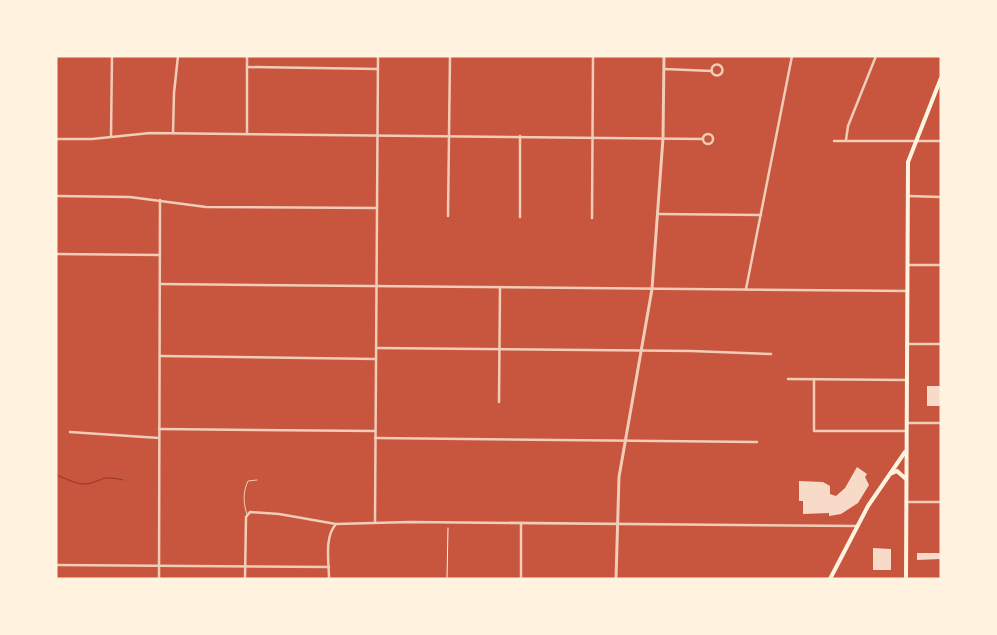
<svg xmlns="http://www.w3.org/2000/svg" width="997" height="635" viewBox="0 0 997 635" font-family="Rubik,sans-serif">
	<style>
		.lines { fill: none; stroke-linecap: round; stroke-linejoin: round }
		.stream { stroke: #8f3625; stroke-width: 1 }
		.building { fill: #f7dbc8 }
		.path { stroke: #fff3e0; stroke-width: 1 }
		.service { stroke: #f1ccb7; stroke-width: 1 }
		.minor { stroke: #f1ccb7; stroke-width: 2.5 }
		.tertiary { stroke: #f1ccb7; stroke-width: 3 }
		.primary { stroke: #fff3e0; stroke-width: 4 }
	</style>
	<rect width="100%" height="100%" fill="#c8553d"/>
	<g class="lines">
		<path class="stream" d="M56 475C65 478 77 485 87 484 105 480 101 475 123 480"/>
	</g>
	<g class="building">
		<rect x="927" y="386" width="14" height="20"/>
		<path d="M857 467 867 474 865 477 869 485 858 503 841 514 829 516V513L803 514V501H799V481L823 482 830 486V494L836 496 845 488Z"/>
		<path d="M873 548 891 549V570H873Z"/>
		<path d="M917 553H941V559L917 560Z"/>
	</g>
	<g class="lines">
		<path class="path" d="M447 579 448 528"/>
		<path class="service" d="M247 514C243 504 243 491 248 481L257 480"/>
		<g class="minor">
			<circle cx="717" cy="70" r="5.5"/>
			<path d="M247 67 378 69"/>
			<path d="M664 69 712 71"/>
			<path d="M173 133 174 93 178 56"/>
			<path d="M247 134V56"/>
			<circle cx="708" cy="139" r="5"/>
			<path d="M111 136 112 56"/>
			<path d="M56 139H92L150 133 703 139"/>
			<path d="M846 140 848 126 876 56"/>
			<path d="M834 141H941"/>
			<path d="M56 196 130 197 206 207 376 208"/>
			<path d="M908 196 941 197"/>
			<path d="M658 214 761 215"/>
			<path d="M448 216 450 56"/>
			<path d="M520 217V136"/>
			<path d="M592 218 593 56"/>
			<path d="M56 254 160 255"/>
			<path d="M908 265H941"/>
			<path d="M160 284 908 291"/>
			<path d="M746 289 792 56"/>
			<path d="M907 344H941"/>
			<path d="M376 348 691 351 771 354"/>
			<path d="M160 356 376 359"/>
			<path d="M788 379 907 380"/>
			<path d="M814 379V431H906"/>
			<path d="M499 402 500 287"/>
			<path d="M907 423H941"/>
			<path d="M159 429 375 431"/>
			<path d="M70 432 159 438"/>
			<path d="M375 438 757 442"/>
			<path d="M906 502H941"/>
			<path d="M375 522 378 56"/>
			<path d="M56 565 329 567"/>
			<path d="M159 579 160 200"/>
			<path d="M245 579 246 517 250 512 279 514 336 524 410 522 858 526"/>
			<path d="M329 579C329 562 324 537 336 524"/>
			<path d="M521 579V523"/>
		</g>
		<path class="tertiary" d="M616 579 619 477 652 289 663 138 664 56"/>
		<g class="primary">
			<path d="M890 474 897 471 906 479"/>
			<path d="M830 579 868 506 905 452"/>
			<path d="M906 579 908 162 941 78"/>
		</g>
	</g>
	<rect width="997" height="635" fill="none" stroke="#fff3e0" stroke-width="115"/>
</svg>
